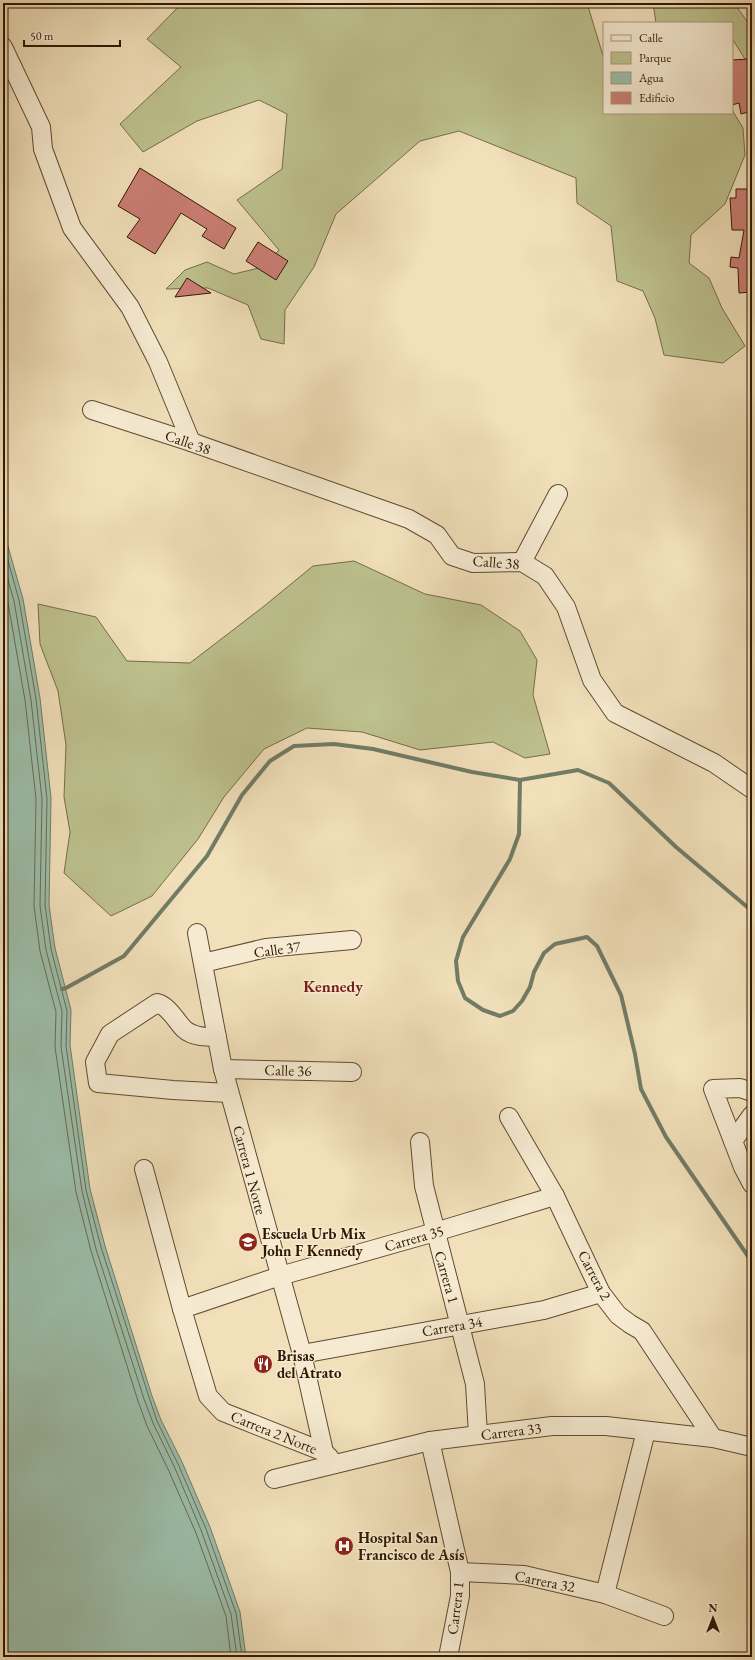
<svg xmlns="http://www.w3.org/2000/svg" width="755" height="1660" viewBox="0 0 755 1660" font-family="'EB Garamond',serif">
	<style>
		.green { fill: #bdc18e; stroke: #766c48 }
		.water { fill: #9cbeaa; stroke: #717c66 }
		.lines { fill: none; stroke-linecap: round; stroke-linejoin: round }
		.shore { stroke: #666b56; stroke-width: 1 }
		.stream { stroke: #717c66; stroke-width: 4 }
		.building { fill: #cb7e75; stroke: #301801 }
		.minor-casing { stroke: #604a2f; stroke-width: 20 }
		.minor { stroke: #f6ebd2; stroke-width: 18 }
		.labels { text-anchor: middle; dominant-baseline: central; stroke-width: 3; stroke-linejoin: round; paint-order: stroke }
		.street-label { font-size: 15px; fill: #301801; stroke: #f6ebd2 }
		.poi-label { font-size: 15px; font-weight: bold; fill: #301801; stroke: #f6ebd2; text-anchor: start }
		.neighbourhood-label { font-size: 16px; font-weight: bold; fill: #7a1f14; stroke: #f6ebd2 }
	</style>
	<rect width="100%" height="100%" fill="#f1e0ba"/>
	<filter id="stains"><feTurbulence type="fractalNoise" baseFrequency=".005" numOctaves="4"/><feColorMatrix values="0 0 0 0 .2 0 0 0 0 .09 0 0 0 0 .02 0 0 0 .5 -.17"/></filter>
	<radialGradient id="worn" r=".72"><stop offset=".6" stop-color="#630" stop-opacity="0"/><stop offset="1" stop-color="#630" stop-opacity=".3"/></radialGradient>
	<g class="green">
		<path d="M182 3H587L604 59V113H732V110L743 128 745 155 725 204 691 235 689 263 709 278 722 308 745 346 723 363 664 355 655 318 643 291 617 281 611 226 577 203 576 178 459 131 420 141 336 214 314 267 285 310 284 344 261 339 248 305 208 288 166 289 185 270 207 262 234 274 263 267 279 250 237 200 282 169 287 114 259 100 197 121 143 152 120 124 181 67 147 39Z"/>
		<path d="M653 3H734L749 24 752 31V67H750L733 40 732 41V23H656Z"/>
		<path d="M354 561 425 594 481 605 520 631 537 660 533 695 550 754 525 758 493 742 420 750 362 732 307 728 264 749 224 797 198 839 152 896 111 916 64 873 70 832 64 797 66 745 58 691 40 644 38 604 96 617 127 661 190 663 263 607 313 566Z"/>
	</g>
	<path class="water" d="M3 529 23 599 40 698 51 798 49 905 55 948 71 1010 70 1045 90 1189 105 1246 152 1396 161 1420 182 1462 210 1527 240 1612 246 1657H3Z"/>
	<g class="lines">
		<g class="shore">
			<path d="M3 543 19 600 36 699 47 799 45 905 51 949 67 1011 66 1046 86 1190 101 1247 149 1397 157 1421 178 1464 206 1529 236 1613 242 1657"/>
			<path d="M3 562 14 601 31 700 42 799 40 906 46 950 62 1011 61 1047 82 1191 96 1249 144 1399 153 1423 174 1466 201 1530 231 1614 237 1657"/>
			<path d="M3 584 8 603 25 700 36 799 34 906 40 951 56 1012 55 1047 76 1192 91 1251 138 1401 147 1426 168 1469 196 1533 226 1616 231 1657"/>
		</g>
		<g class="stream">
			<path d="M520 780 519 834 510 859 463 937 456 961 458 981 465 998 483 1010 500 1016 513 1011 522 1001 530 987 534 972 544 953 555 944 587 937 597 946 621 995 635 1054 641 1089 666 1137 752 1262"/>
			<path d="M62 989 66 988 124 956 207 856 242 795 270 761 294 746 334 744 373 749 472 772 520 780 578 770 609 783 676 847 752 911"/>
		</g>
	</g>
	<g class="building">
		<path d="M748 59V91L752 111 741 114 739 103 732 105V60Z"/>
		<path d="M140 168 236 228 224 249 202 236 207 229 181 213 155 254 127 237 140 219 118 206Z"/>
		<path d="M736 189H752V292L739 293 738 268 730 267 731 257 739 258 744 230H732L730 198H736Z"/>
		<path d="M258 242 288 261 276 280 246 261Z"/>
		<path d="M187 278 211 293 175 297Z"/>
	</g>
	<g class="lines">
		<defs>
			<g id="minor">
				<path d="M3 47 41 127 43 149 72 228 130 307 158 362 191 442"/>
				<path d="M92 410 191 442 409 519 437 535 452 556 473 563 522 562 545 576 566 607 592 680 615 713 714 763 752 789"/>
				<path d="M522 562 558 494"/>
				<path d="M197 933 223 1069 302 1354 324 1452"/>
				<path d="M203 963 266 948 352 940"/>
				<path d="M217 1037C206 1037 193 1037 184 1029 176 1021 169 1006 157 1003L110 1034 95 1062 98 1083 173 1090 229 1093"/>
				<path d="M223 1069 352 1072"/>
				<path d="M752 1092 740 1088 713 1089 743 1167 752 1184"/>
				<path d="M509 1117 555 1196 601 1293 618 1315 630 1324 642 1331 713 1438"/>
				<path d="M733 1141 752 1115"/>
				<path d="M420 1142 424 1186 475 1384 478 1435"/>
				<path d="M144 1169 182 1309 208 1396 223 1412 324 1452 330 1458"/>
				<path d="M182 1309 280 1276 435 1232 555 1196"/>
				<path d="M302 1354 544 1310 601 1293"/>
				<path d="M430 1441 460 1572V1596L448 1657"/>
				<path d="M274 1479 430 1441 552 1426H606L713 1438 752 1447"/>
				<path d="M460 1572 524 1575 605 1594 664 1616"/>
				<path d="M605 1594 646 1431"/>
			</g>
		</defs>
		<use href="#minor" class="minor-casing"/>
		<use href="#minor" class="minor"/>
	</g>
	<defs>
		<symbol id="school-disc" viewBox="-11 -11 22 22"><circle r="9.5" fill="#8f2418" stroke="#f6ebd2"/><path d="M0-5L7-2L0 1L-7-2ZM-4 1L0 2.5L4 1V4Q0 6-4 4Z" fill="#fff"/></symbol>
		<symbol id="restaurant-disc" viewBox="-11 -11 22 22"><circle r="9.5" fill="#8f2418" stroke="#f6ebd2"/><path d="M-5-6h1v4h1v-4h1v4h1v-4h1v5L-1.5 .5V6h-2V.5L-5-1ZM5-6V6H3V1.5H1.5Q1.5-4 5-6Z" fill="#fff"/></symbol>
		<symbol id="hospital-disc" viewBox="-11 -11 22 22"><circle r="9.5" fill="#8f2418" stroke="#f6ebd2"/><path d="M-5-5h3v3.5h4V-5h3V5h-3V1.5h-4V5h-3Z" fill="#fff"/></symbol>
	</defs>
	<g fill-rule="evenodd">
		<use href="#school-disc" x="237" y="1231" width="22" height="22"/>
		<use href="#restaurant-disc" x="252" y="1353" width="22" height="22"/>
		<use href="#hospital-disc" x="333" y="1535" width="22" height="22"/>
	</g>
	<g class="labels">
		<g class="street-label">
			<text transform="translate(188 442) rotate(19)">Calle 38</text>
			<text transform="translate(496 562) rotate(4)">Calle 38</text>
			<text transform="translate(277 949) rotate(-8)">Calle 37</text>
			<text transform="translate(288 1070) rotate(1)">Calle 36</text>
			<text transform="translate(250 1170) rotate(75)">Carrera 1 Norte</text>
			<text transform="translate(414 1238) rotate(-16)">Carrera 35</text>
			<text transform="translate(595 1275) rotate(62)">Carrera 2</text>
			<text transform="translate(447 1277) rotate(74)">Carrera 1</text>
			<text transform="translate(452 1326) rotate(-10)">Carrera 34</text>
			<text transform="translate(511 1431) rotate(-7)">Carrera 33</text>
			<text transform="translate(274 1432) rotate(22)">Carrera 2 Norte</text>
			<text transform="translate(545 1581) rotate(11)">Carrera 32</text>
			<text transform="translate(455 1608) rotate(-83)">Carrera 1</text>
		</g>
		<g class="poi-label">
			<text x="262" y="1233">Escuela Urb Mix<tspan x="262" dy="17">John F Kennedy</tspan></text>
			<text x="277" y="1355">Brisas<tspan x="277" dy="17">del Atrato</tspan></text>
			<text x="358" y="1537">Hospital San<tspan x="358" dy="17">Francisco de Asís</tspan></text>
		</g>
		<g class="neighbourhood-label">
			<text x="333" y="986">Kennedy</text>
		</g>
	</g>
	<rect width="755" height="1660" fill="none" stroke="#f1e0ba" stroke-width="16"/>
	<rect x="4" y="4" width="747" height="1652" fill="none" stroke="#301801" stroke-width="2"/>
	<rect x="8" y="8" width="739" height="1644" fill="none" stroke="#301801"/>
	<rect x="603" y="22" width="130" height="92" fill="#f6ebd2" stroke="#a7977e"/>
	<rect x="611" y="35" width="20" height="6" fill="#f6ebd2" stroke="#a7977e"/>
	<text x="639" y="42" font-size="12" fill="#301801">Calle</text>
	<rect x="611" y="52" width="20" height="12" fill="#bdc18e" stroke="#a7977e"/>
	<text x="639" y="62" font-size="12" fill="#301801">Parque</text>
	<rect x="611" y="72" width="20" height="12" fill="#9cbeaa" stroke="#a7977e"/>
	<text x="639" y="82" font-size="12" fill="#301801">Agua</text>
	<rect x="611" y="92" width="20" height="12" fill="#cb7e75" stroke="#a7977e"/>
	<text x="639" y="102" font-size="12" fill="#301801">Edificio</text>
	<g transform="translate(713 1618)" stroke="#f6ebd2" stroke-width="3" paint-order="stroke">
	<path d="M0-3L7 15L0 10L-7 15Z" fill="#301801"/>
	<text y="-6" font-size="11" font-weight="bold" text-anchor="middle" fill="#301801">N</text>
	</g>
	<path d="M24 40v6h96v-6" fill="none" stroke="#301801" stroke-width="2"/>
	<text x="30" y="40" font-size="12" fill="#301801" stroke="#f6ebd2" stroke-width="3" paint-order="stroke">50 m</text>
	<rect width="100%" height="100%" filter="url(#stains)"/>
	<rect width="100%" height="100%" fill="url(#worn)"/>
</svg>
